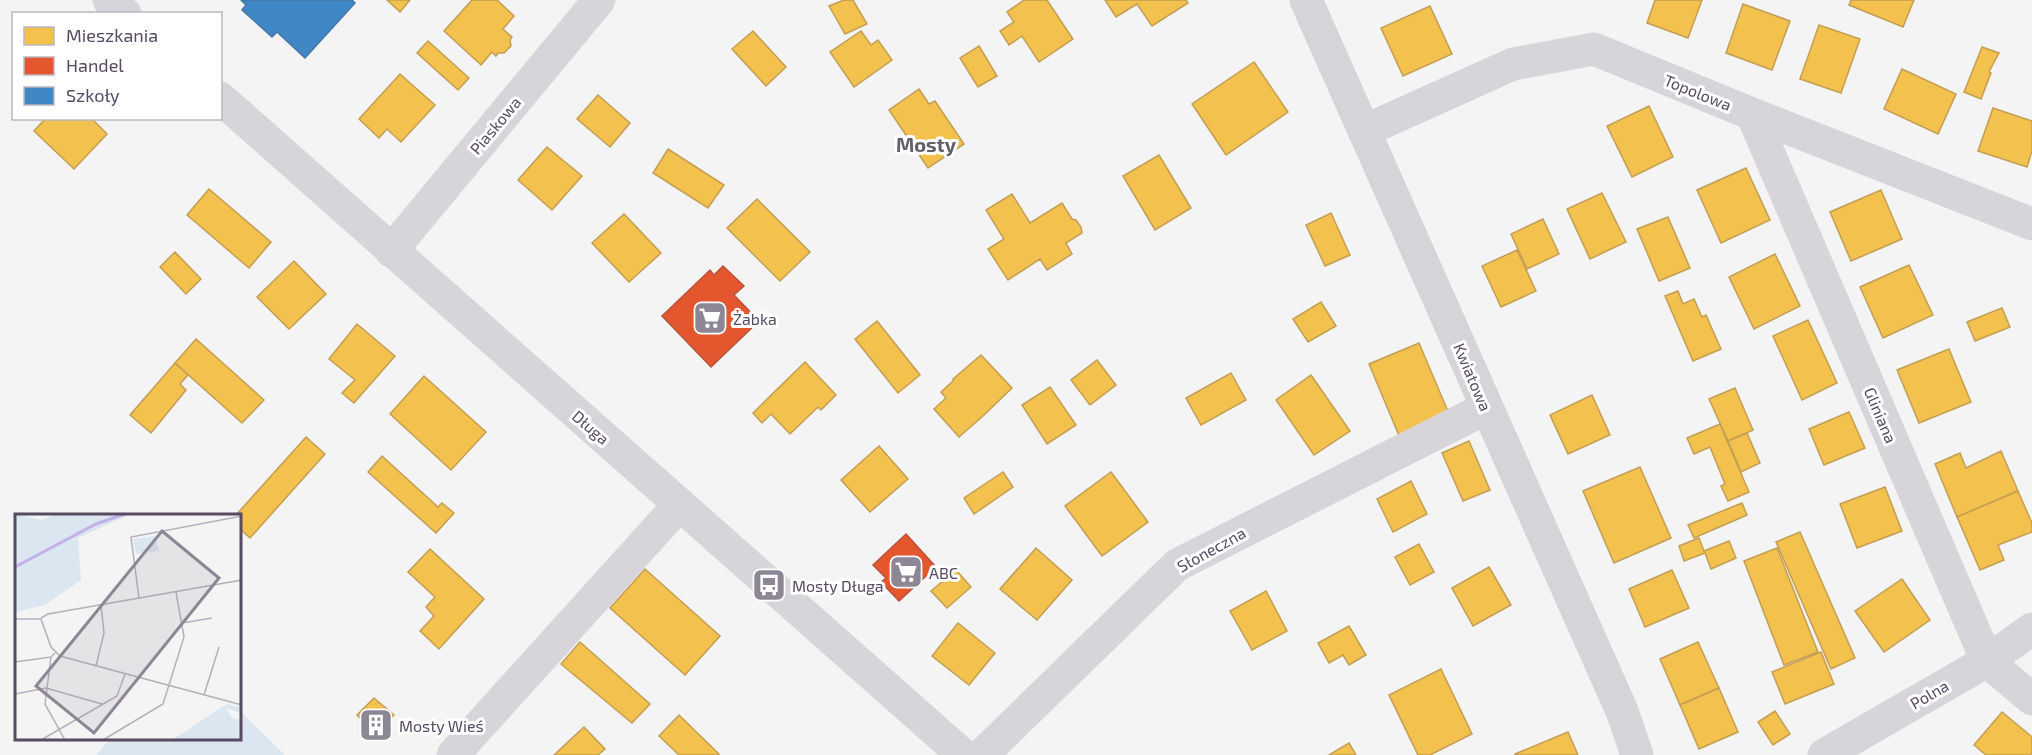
<svg xmlns="http://www.w3.org/2000/svg" width="2032" height="755" viewBox="0 0 2032 755" font-family="'Exo 2',sans-serif">
	<style>
		.green { fill: #dbe6f1 }
		.homes { fill: #f2c14e; stroke: #c39e53; stroke-width: 1.5 }
		.shops { fill: #e4572e; stroke: #b9533d; stroke-width: 1.5 }
		.schools { fill: #3f88c5; stroke: #4676a7; stroke-width: 1.5 }
		.lines { fill: none; stroke-linecap: round; stroke-linejoin: round }
		.minor { stroke: #d7d5d9; stroke-width: 33 }
		.secondary { stroke: #d6d4d9; stroke-width: 33 }
		.labels { text-anchor: middle; dominant-baseline: central; stroke-width: 6; stroke-linejoin: round; paint-order: stroke }
		.street-label { font-size: 16px; fill: #564b60; stroke: #fff }
		.poi-label { font-size: 16px; fill: #564b60; stroke: #fff; text-anchor: start }
		.quarter-label { font-size: 20px; font-weight: bold; fill: #645f67; stroke: #fff }
		.inset-river { fill: none; stroke: #c2b2ec; stroke-width: 3 }
		.inset-road { fill: none; stroke: #b5b0b9; stroke-width: 1.5 }
		.view { fill: #8d8694; fill-opacity: 0.15; stroke: #8d8694; stroke-width: 3 }
		.inset-edge { fill: none; stroke: #564b60; stroke-width: 3 }
	</style>
	<rect width="100%" height="100%" fill="#f4f4f4"/>
	<path class="green" d="M240 711 285 755H96L110 739 240 738Z"/>
	<g class="homes">
		<path d="M387 0H410L400 12Z"/>
		<path d="M472 0H497L514 16 503 29 512 37 510 40 511 46 504 53H498L496 56 492 52 481 65 444 31Z"/>
		<path d="M844 0H853L867 24 845 34 829 6Z"/>
		<path d="M1024 0H1047L1073 39 1039 62 1022 36 1009 45 1000 31 1014 22 1007 12Z"/>
		<path d="M1105 0H1186L1188 3 1152 26 1137 4 1116 17Z"/>
		<path d="M1655 0H1702L1688 38 1647 23Z"/>
		<path d="M1851 0H1914L1903 27 1849 5Z"/>
		<path d="M1743 4 1790 21 1772 70 1726 53Z"/>
		<path d="M1430 6 1452 54 1403 76 1381 28Z"/>
		<path d="M1819 25 1860 39 1841 93 1800 79Z"/>
		<path d="M753 31 786 67 766 86 732 49Z"/>
		<path d="M861 31 871 45 878 40 892 60 854 87 830 52Z"/>
		<path d="M428 41 469 78 458 90 417 53Z"/>
		<path d="M979 46 997 76 978 87 960 58Z"/>
		<path d="M1982 47 1999 53 1989 72 1991 73 1981 99 1964 92Z"/>
		<path d="M1254 62 1288 112 1226 155 1192 104Z"/>
		<path d="M1902 69 1956 94 1938 134 1884 109Z"/>
		<path d="M400 74 435 105 401 142 387 129 379 138 359 119Z"/>
		<path d="M919 89 929 104 935 101 964 144 928 168 889 110Z"/>
		<path d="M598 95 630 123 610 147 577 119Z"/>
		<path d="M1649 106 1673 157 1632 177 1607 126Z"/>
		<path d="M1993 108 2032 121V151L2027 167 1978 151Z"/>
		<path d="M46 118H91L107 134 74 169 34 131Z"/>
		<path d="M547 147 582 176 552 210 518 180Z"/>
		<path d="M668 149 724 185 708 208 653 173Z"/>
		<path d="M1159 155 1191 208 1155 230 1123 176Z"/>
		<path d="M1746 168 1770 220 1721 243 1697 190Z"/>
		<path d="M209 189 271 242 249 268 187 215Z"/>
		<path d="M1881 190 1902 239 1851 261 1830 212Z"/>
		<path d="M1602 193 1626 242 1590 259 1567 209Z"/>
		<path d="M1012 194 1030 223 1062 203 1072 219 1076 220 1081 227 1082 233 1066 243 1072 254 1047 270 1040 259 1008 280 988 249 1004 239 986 210Z"/>
		<path d="M757 199 810 252 780 281 727 228Z"/>
		<path d="M1331 213 1350 255 1325 266 1306 225Z"/>
		<path d="M624 214 661 253 629 282 592 243Z"/>
		<path d="M1668 217 1690 268 1659 281 1637 229Z"/>
		<path d="M1543 219 1559 254 1527 269 1511 234Z"/>
		<path d="M1517 250 1536 291 1501 307 1482 266Z"/>
		<path d="M175 252 201 279 186 294 160 267Z"/>
		<path d="M1775 254 1800 306 1754 329 1729 277Z"/>
		<path d="M294 261 326 294 289 329 257 297Z"/>
		<path d="M1909 265 1933 315 1883 338 1860 287Z"/>
		<path d="M1678 291 1683 304 1694 299 1702 317 1706 315 1721 349 1693 361 1665 296Z"/>
		<path d="M1321 302 1336 326 1308 342 1293 319Z"/>
		<path d="M2002 308 2010 327 1975 341 1967 322Z"/>
		<path d="M1808 320 1837 383 1802 400 1773 336Z"/>
		<path d="M877 321 920 375 898 393 855 339Z"/>
		<path d="M357 324 395 356 354 403 342 393 355 380 329 359Z"/>
		<path d="M196 339 264 400 242 423 175 363Z"/>
		<path d="M1419 343 1450 416 1400 438 1369 364Z"/>
		<path d="M1949 349 1971 402 1919 423 1897 370Z"/>
		<path d="M981 355 1012 388 983 416 959 437 934 409 946 398 941 392 954 380 953 379Z"/>
		<path d="M1097 360 1116 385 1090 405 1071 380Z"/>
		<path d="M805 362 836 395 821 410 818 407 790 434 771 414 762 423 753 413Z"/>
		<path d="M175 363 188 375 180 384 186 390 151 433 130 415Z"/>
		<path d="M1231 373 1246 400 1201 425 1186 398Z"/>
		<path d="M1311 375 1350 431 1314 455 1276 400Z"/>
		<path d="M424 376 486 432 451 470 390 414Z"/>
		<path d="M1050 387 1076 425 1047 444 1022 405Z"/>
		<path d="M1735 388 1753 430 1728 441 1709 399Z"/>
		<path d="M1592 395 1610 435 1568 454 1550 415Z"/>
		<path d="M1849 412 1865 448 1824 465 1809 429Z"/>
		<path d="M1720 424 1749 492 1728 501 1721 486 1725 484 1710 447 1694 454 1687 438Z"/>
		<path d="M1747 433 1760 463 1741 472 1728 441Z"/>
		<path d="M306 437 325 454 250 538 240 529V515H236Z"/>
		<path d="M1469 441 1490 490 1463 501 1442 453Z"/>
		<path d="M879 446 908 479 870 512 841 480Z"/>
		<path d="M2001 451 2018 491 1957 517 1935 464 1960 453 1966 468Z"/>
		<path d="M382 456 438 507 442 503 454 513 436 533 368 472Z"/>
		<path d="M1640 467 1671 538 1614 563 1583 491Z"/>
		<path d="M1003 472 1013 487 974 514 964 498Z"/>
		<path d="M1111 472 1148 522 1102 556 1065 506Z"/>
		<path d="M1411 481 1427 514 1393 532 1377 499Z"/>
		<path d="M1885 487 1902 531 1857 548 1840 504Z"/>
		<path d="M2018 491 2032 523V532L1998 545 2004 560 1980 570 1957 517Z"/>
		<path d="M1742 503 1747 515 1694 538 1688 525Z"/>
		<path d="M1800 532 1855 658 1831 669 1776 542Z"/>
		<path d="M1699 538 1704 551 1729 541 1736 558 1711 569 1705 553 1684 561 1679 546Z"/>
		<path d="M1419 544 1434 572 1410 585 1395 557Z"/>
		<path d="M1036 548 1072 580 1037 620 1000 589Z"/>
		<path d="M1777 548 1818 652 1784 665 1744 561Z"/>
		<path d="M430 549 484 599 439 649 420 631 434 616 426 607 435 597 408 572Z"/>
		<path d="M1489 567 1511 605 1473 626 1452 588Z"/>
		<path d="M645 569 720 636 685 675 610 608Z"/>
		<path d="M956 570 971 587 947 608 931 591Z"/>
		<path d="M1672 570 1689 608 1645 627 1629 589Z"/>
		<path d="M1902 579 1930 620 1884 652 1855 611Z"/>
		<path d="M1266 591 1287 631 1252 650 1230 611Z"/>
		<path d="M958 623 995 653 969 685 932 656Z"/>
		<path d="M1349 626 1366 655 1349 665 1343 655 1329 663 1318 643Z"/>
		<path d="M580 642 650 704 632 723 561 664Z"/>
		<path d="M1698 642 1719 688 1680 705 1660 659Z"/>
		<path d="M1821 652 1834 684 1785 704 1772 672Z"/>
		<path d="M1441 669 1472 734 1430 755H1418L1389 695Z"/>
		<path d="M1719 688 1738 732 1699 749 1680 705Z"/>
		<path d="M374 698 394 715 376 734 357 715Z"/>
		<path d="M1775 711 1790 734 1773 745 1758 722Z"/>
		<path d="M2002 712 2032 737V753L2030 755H1986L1974 745Z"/>
		<path d="M679 715 719 754V755H679L659 736Z"/>
		<path d="M584 727 605 749 598 755H554Z"/>
		<path d="M1568 732 1578 755H1515V754Z"/>
		<path d="M1349 743 1356 755H1329Z"/>
	</g>
	<g class="shops">
		<path d="M723 266 744 286 734 295 759 321 711 367 662 316 710 270 714 275Z"/>
		<path d="M906 534 936 567 899 601 881 582 886 578 873 565Z"/>
	</g>
	<path class="schools" d="M241 0H352L355 3 305 58 277 32 272 37 242 10 246 5Z"/>
	<g class="lines">
		<g class="minor">
			<path d="M109 0 125 14"/>
			<path d="M220 98 963 755"/>
			<path d="M1752 114 1987 661 2032 699"/>
			<path d="M1364 131 1513 64 1594 49 1752 114 2032 224"/>
			<path d="M391 251 599 0"/>
			<path d="M453 755 679 505"/>
			<path d="M982 755 1177 565 1486 408"/>
			<path d="M1824 755 1987 661 2032 629"/>
		</g>
		<path class="secondary" d="M1306 0 1622 711 1637 755"/>
	</g>
	<defs>
		<symbol id="supermarket-square" viewBox="-11 -11 22 22"><rect x="-9" y="-9" width="18" height="18" rx="4" fill="#8d8694" stroke="#fff"/><path d="M-6-5.5h2.5l.6 2H6L4.5 2H-2.5L-4.4-4H-6ZM-1.5 3.2a1.3 1.3 0 1 0 .1 0ZM3 3.2a1.3 1.3 0 1 0 .1 0Z" fill="#fff"/></symbol>
		<symbol id="bus-square" viewBox="-11 -11 22 22"><rect x="-9" y="-9" width="18" height="18" rx="4" fill="#8d8694" stroke="#fff"/><path d="M-5-6H5V4H4V6H2V4H-2V6H-4V4H-5ZM-3.5-4V0h7V-4ZM-3.5 1.2v1.5H-2V1.2ZM2 1.2v1.5H3.5V1.2Z" fill="#fff"/></symbol>
		<symbol id="building-square" viewBox="-11 -11 22 22"><rect x="-9" y="-9" width="18" height="18" rx="4" fill="#8d8694" stroke="#fff"/><path d="M-4-6H4V6H1V3H-1V6H-4ZM-2.5-4.3h1.7v1.8h-1.7ZM.8-4.3h1.7v1.8H.8ZM-2.5-1h1.7V.8h-1.7ZM.8-1h1.7V.8H.8Z" fill="#fff"/></symbol>
	</defs>
	<g fill-rule="evenodd">
		<use href="#supermarket-square" x="691" y="299" width="38" height="38"/>
		<use href="#supermarket-square" x="887" y="553" width="38" height="38"/>
		<use href="#bus-square" x="750" y="566" width="38" height="38"/>
		<use href="#building-square" x="357" y="706" width="38" height="38"/>
	</g>
	<g class="labels">
		<g class="street-label">
			<text transform="translate(1698 92) rotate(22)">Topolowa</text>
			<text transform="translate(495 125) rotate(-50)">Piaskowa</text>
			<text transform="translate(1473 377) rotate(67)">Kwiatowa</text>
			<text transform="translate(1881 415) rotate(67)">Gliniana</text>
			<text transform="translate(591 427) rotate(41)">Długa</text>
			<text transform="translate(1211 549) rotate(-29)">Słoneczna</text>
			<text transform="translate(1929 694) rotate(-30)">Polna</text>
		</g>
		<g class="poi-label">
			<text x="733" y="318">Żabka</text>
			<text x="929" y="572">ABC</text>
			<text x="792" y="585">Mosty Długa</text>
			<text x="399" y="725">Mosty Wieś</text>
		</g>
		<g class="quarter-label">
			<text x="926" y="144">Mosty</text>
		</g>
	</g>
	<g transform="translate(15 514)">
		<rect width="226" height="226" fill="#f4f4f4"/>
		<path d="M0 0 27 6 40 0H115L63 24 66 66 30 91 0 98ZM140 22 144 37 121 40 118 25ZM212 190 226 194V199L211 194 217 204 226 206V226H157Z" fill="#dbe6f1"/>
		<path class="inset-river" d="M0 53 81 10 110 0"/>
		<path class="inset-road" d="M124 84 116 23 227 2M26 104 33 100 227 66M0 105H26L36 133 45 142 227 191M167 109 197 104M40 139 36 143 30 190 50 226M0 148 36 143M81 152 89 119 86 91M0 180 31 174 87 190M189 181 204 133M26 226 102 182 110 160M88 226 148 190 169 123 161 78"/>
		<path class="view" d="M147 17 204 64 79 219 21 172Z"/>
		<rect width="226" height="226" class="inset-edge"/>
	</g>
	<rect x="12" y="12" width="210" height="108" fill="#ffffff" stroke="#bbb7bf" stroke-width="1.5"/>
	<rect x="24" y="27" width="30" height="18" fill="#f2c14e" stroke="#bbb7bf" stroke-width="1.5"/>
	<text x="66" y="42" font-size="18" fill="#564b60">Mieszkania</text>
	<rect x="24" y="57" width="30" height="18" fill="#e4572e" stroke="#bbb7bf" stroke-width="1.5"/>
	<text x="66" y="72" font-size="18" fill="#564b60">Handel</text>
	<rect x="24" y="87" width="30" height="18" fill="#3f88c5" stroke="#bbb7bf" stroke-width="1.5"/>
	<text x="66" y="102" font-size="18" fill="#564b60">Szkoły</text>
</svg>
